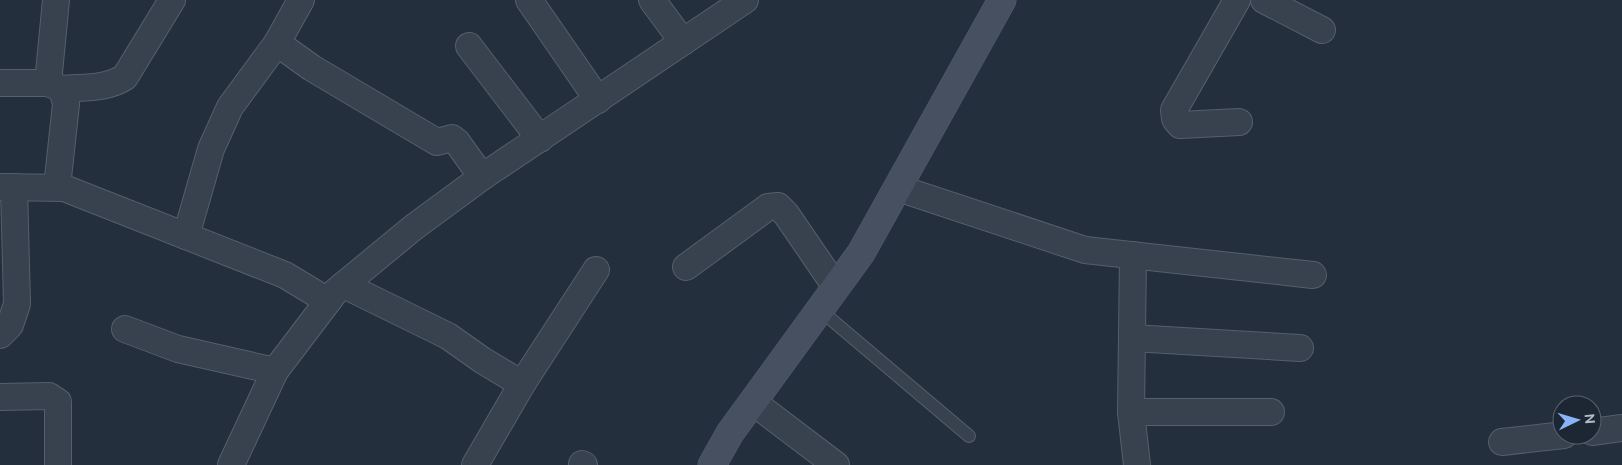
<svg xmlns="http://www.w3.org/2000/svg" width="1622" height="465" viewBox="0 0 1622 465" font-family="Ubuntu,sans-serif">
	<style>
		.lines { fill: none; stroke-linecap: round; stroke-linejoin: round }
		.lane-casing { stroke: #565f6c; stroke-width: 14 }
		.street-casing { stroke: #565f6c; stroke-width: 28 }
		.secondary-casing { stroke: #565f6c; stroke-width: 29 }
		.lane { stroke: #38414e; stroke-width: 12 }
		.street { stroke: #38414e; stroke-width: 26 }
		.secondary { stroke: #465061; stroke-width: 28 }
	</style>
	<rect width="100%" height="100%" fill="#242f3e"/>
	<g class="lines">
		<defs>
			<path id="lane" d="M820 310 969 436"/>
			<g id="street">
				<path d="M529 0 598 100"/>
				<path d="M652 0 683 42"/>
				<path d="M1237 0 1174 110 1175 119 1180 125 1239 122"/>
				<path d="M1264 0 1322 30"/>
				<path d="M277 43 312 68 430 138 437 142 452 138 457 142 482 177"/>
				<path d="M469 46 540 139"/>
				<path d="M0 83H48L62 89 66 104 58 178 59 185 64 188 285 275 328 301"/>
				<path d="M48 83 56 0"/>
				<path d="M62 89C84 87 107 89 125 77L172 0"/>
				<path d="M0 187 64 188"/>
				<path d="M898 188 1085 250 1313 275"/>
				<path d="M186 236 211 149 230 107 277 43 301 0"/>
				<path d="M1133 255 1131 412 1137 465"/>
				<path d="M686 267 768 207 778 206 786 214 836 287"/>
				<path d="M344 285 448 336 482 360 522 384"/>
				<path d="M125 329 178 349 275 371"/>
				<path d="M0 335 10 325 17 304 14 187"/>
				<path d="M1132 338 1300 348"/>
				<path d="M0 397 49 396 58 402V465"/>
				<path d="M753 402 836 465"/>
				<path d="M1131 412H1271"/>
				<path d="M1592 432 1622 428"/>
				<path d="M1502 442 1564 435"/>
				<path d="M582 464 584 465"/>
				<path d="M231 465 275 371 335 292 414 227 482 177 745 0"/>
				<path d="M475 465 522 384 596 270"/>
			</g>
			<path id="secondary" d="M712 465 730 433 861 253 1002 0"/>
		</defs>
		<use href="#lane" class="lane-casing"/>
		<use href="#street" class="street-casing"/>
		<use href="#secondary" class="secondary-casing"/>
		<use href="#lane" class="lane"/>
		<use href="#street" class="street"/>
		<use href="#secondary" class="secondary"/>
	</g>
	<g transform="translate(1577 420) rotate(85)"><circle r="24" fill="#1d2633" stroke="#59626f"/>
	<path d="M0-4L9 19L0 12L-9 19Z" fill="#8ab4f8"/>
	<text y="-8" font-size="14" font-weight="bold" text-anchor="middle" fill="#b4bcc9">N</text>
	</g>
</svg>
